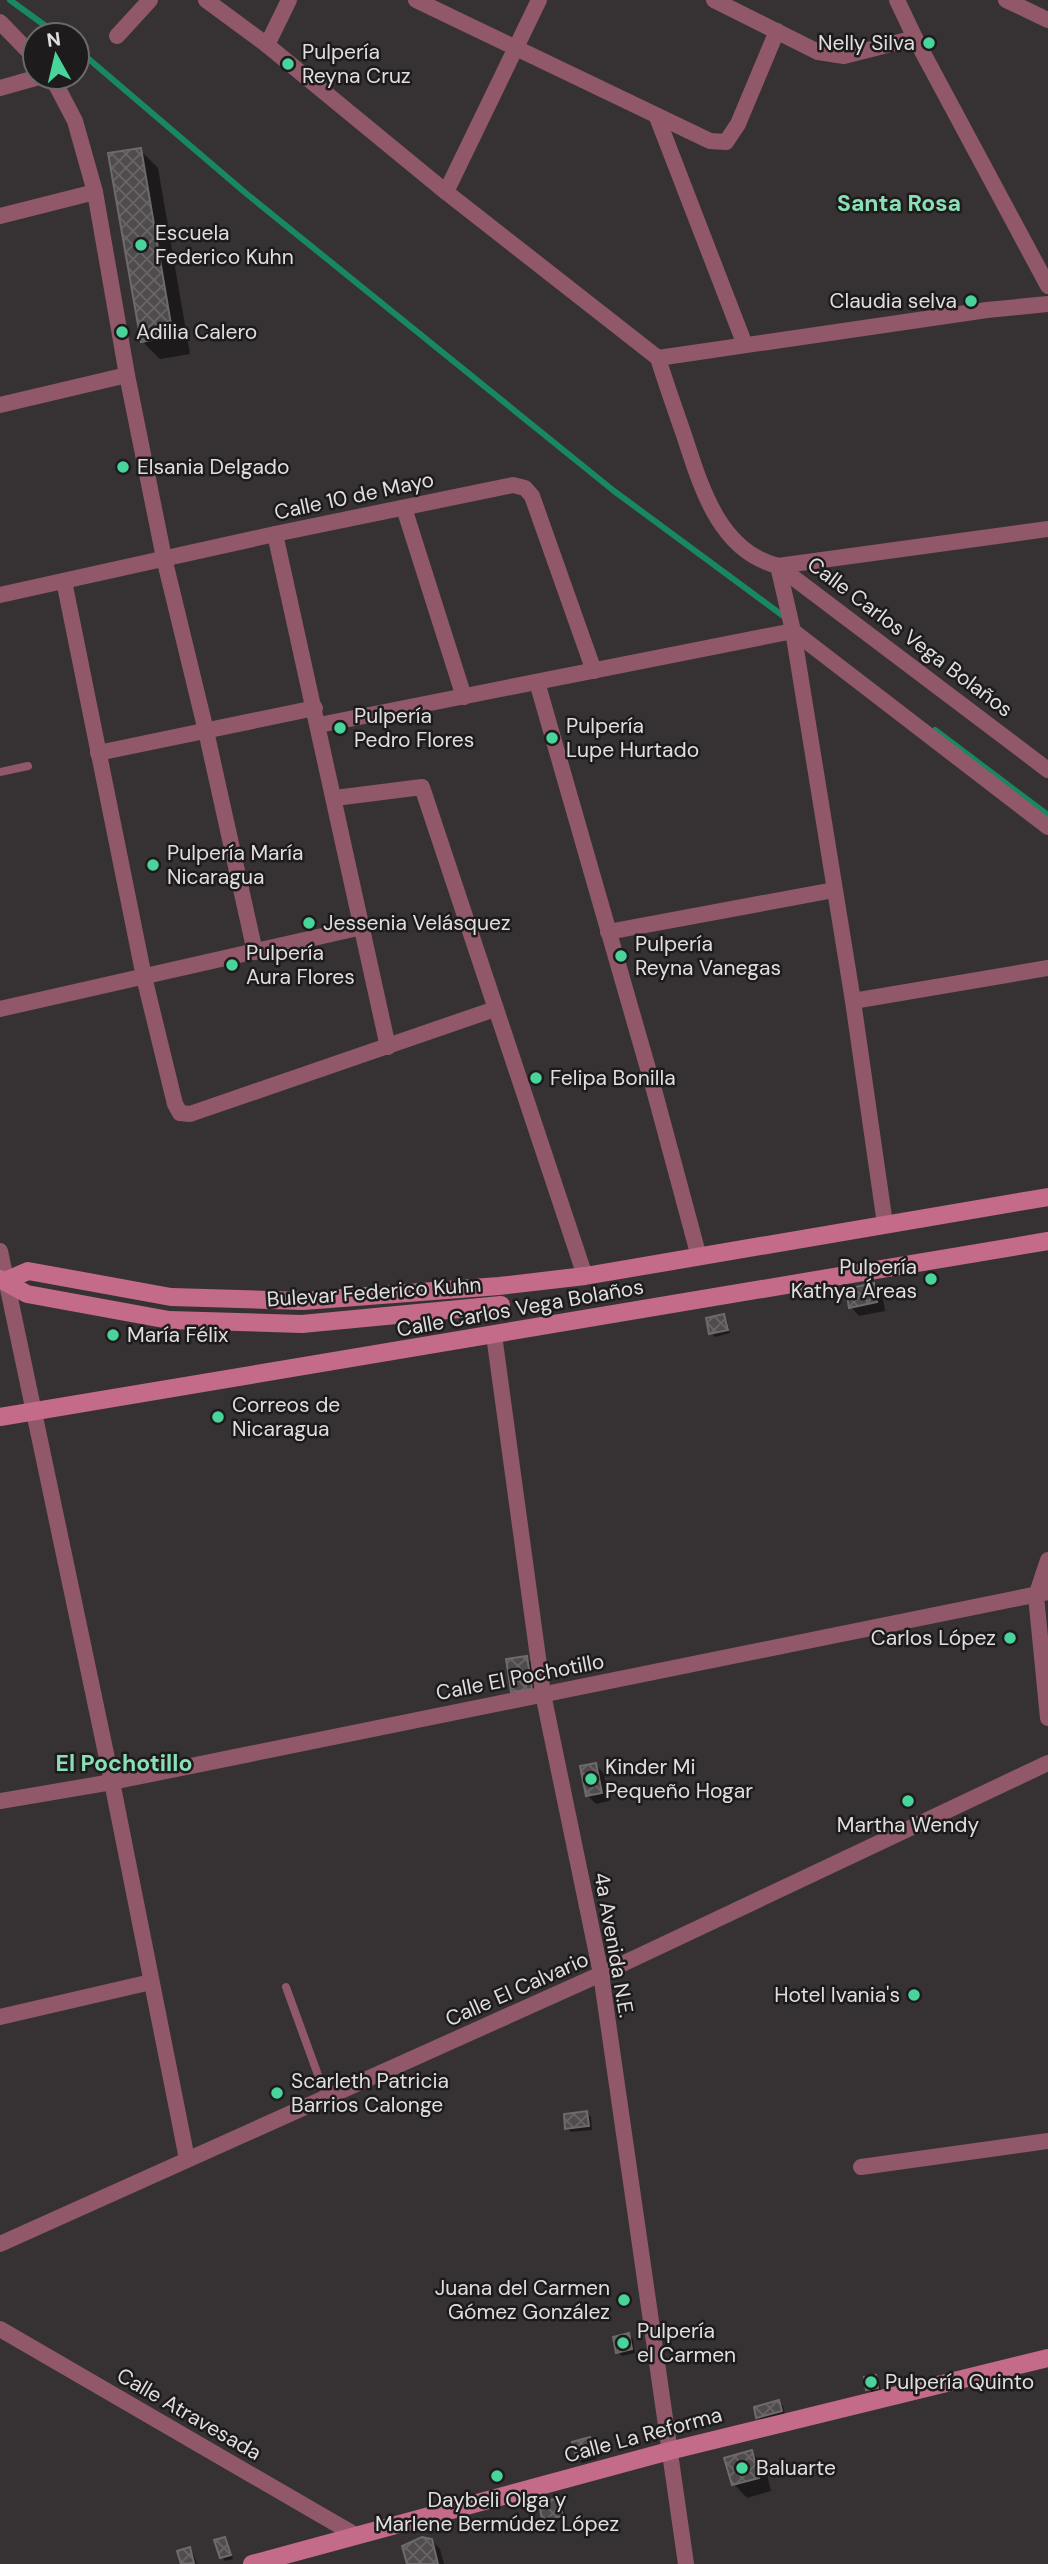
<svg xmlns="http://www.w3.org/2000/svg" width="1048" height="2564" viewBox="0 0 1048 2564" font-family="'DM Sans',sans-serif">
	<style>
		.shadow { fill: #0007 }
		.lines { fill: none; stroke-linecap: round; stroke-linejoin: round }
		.stream { stroke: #188860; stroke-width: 6 }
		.building { fill: url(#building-cross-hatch); stroke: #6e6a6b; stroke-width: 2 }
		.lane { stroke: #91586a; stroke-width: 8 }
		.street { stroke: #91586a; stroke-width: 16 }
		.secondary { stroke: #c46b89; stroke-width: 18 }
		.poi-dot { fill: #49d49c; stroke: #1d1b1b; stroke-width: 2.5 }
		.labels { text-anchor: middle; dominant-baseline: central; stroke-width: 5; stroke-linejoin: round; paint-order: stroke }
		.poi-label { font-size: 21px; fill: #e0dede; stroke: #1d1b1b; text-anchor: start }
		.street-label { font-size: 21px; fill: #e0dede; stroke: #1d1b1b }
		.neighbourhood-label { font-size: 23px; font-weight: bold; fill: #8bdfb7; stroke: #1d1b1b }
	</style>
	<defs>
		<pattern id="building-cross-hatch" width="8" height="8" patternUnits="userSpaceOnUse" patternTransform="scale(1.75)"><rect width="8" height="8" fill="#504c4d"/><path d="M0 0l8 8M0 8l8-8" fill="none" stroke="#696566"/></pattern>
	</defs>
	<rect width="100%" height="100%" fill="#363233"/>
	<g class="shadow">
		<path d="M140 150 158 168 190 354 160 359 142 341Z"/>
		<path d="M873 1285 882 1294 885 1311 859 1316 851 1307Z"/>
		<path d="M724 1316 727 1320 730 1333 715 1337 711 1333Z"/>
		<path d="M527 1658 535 1667 540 1697 522 1700 513 1691Z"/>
		<path d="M596 1765 604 1774 609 1801 596 1804 587 1795Z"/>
		<path d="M587 2113 591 2117 592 2130 571 2132 567 2128Z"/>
		<path d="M629 2335 633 2339 635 2353 622 2356 618 2352Z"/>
		<path d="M875 2377 879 2381 881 2391 872 2393 868 2389Z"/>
		<path d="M779 2402 783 2406 785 2415 762 2421 758 2417Z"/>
		<path d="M590 2439 594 2443 597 2459 582 2463 578 2459Z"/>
		<path d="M751 2452 765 2466 771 2491 747 2498 734 2484Z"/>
		<path d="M559 2500 563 2504 566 2519 548 2523 544 2519Z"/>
		<path d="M224 2539 228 2543 233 2559 225 2561 222 2557Z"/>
		<path d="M431 2540 440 2549 444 2564H409Z"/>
		<path d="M190 2549 193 2553 197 2564H183L179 2552Z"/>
	</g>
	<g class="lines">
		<g class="stream">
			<path d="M10 0 58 35"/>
			<path d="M77 49 248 195 614 491 786 618"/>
			<path d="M935 730 1048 815"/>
		</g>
	</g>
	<g class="building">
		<path d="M141 148 173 336 141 342 108 153Z"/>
		<path d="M874 1283 877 1302 849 1308 846 1289Z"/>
		<path d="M724 1314 728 1330 709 1334 706 1318Z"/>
		<path d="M527 1656 532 1689 511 1692 506 1659Z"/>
		<path d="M596 1763 602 1793 586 1796 580 1766Z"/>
		<path d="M587 2111 589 2126 565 2129 564 2114Z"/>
		<path d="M629 2333 632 2349 616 2353 613 2337Z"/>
		<path d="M876 2375 878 2388 866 2390 864 2377Z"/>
		<path d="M779 2400 782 2411 756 2418 754 2407Z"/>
		<path d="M590 2437 595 2455 577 2460 572 2442Z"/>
		<path d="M752 2450 759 2478 732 2485 724 2458Z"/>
		<path d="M559 2498 563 2516 542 2520 539 2502Z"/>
		<path d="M225 2537 231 2555 220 2558 214 2540Z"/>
		<path d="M422 2537 432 2539 438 2564H407L402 2546Z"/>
		<path d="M190 2547 194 2563 181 2564 177 2551Z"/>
	</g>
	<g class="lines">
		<g class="lane">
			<path d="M0 772 28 766"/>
			<path d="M286 1987 326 2097"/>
		</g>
		<g class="street">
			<path d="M206 0 267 45 446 192 658 358 987 310 1048 304"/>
			<path d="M416 0 710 141 726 142 738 124 777 31"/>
			<path d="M714 0 818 52 844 56 915 38"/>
			<path d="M897 0 915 38 1048 286"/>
			<path d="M1006 0 1048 20"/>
			<path d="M0 22 35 58"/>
			<path d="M117 36 150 0"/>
			<path d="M267 45 289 0"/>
			<path d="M52 77 75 121 95 192 127 375 164 558 206 731 255 952"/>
			<path d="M0 88 39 77"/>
			<path d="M657 117 745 345"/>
			<path d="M446 192 539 0"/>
			<path d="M0 216 95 192"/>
			<path d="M658 358C666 384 675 409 684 435 701 487 719 551 778 566L1048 529"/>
			<path d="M0 405 127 375"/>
			<path d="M404 508 464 697"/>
			<path d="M275 534 388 1047"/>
			<path d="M778 566 793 631 853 1001 885 1224"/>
			<path d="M778 566 1048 770"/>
			<path d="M64 581 144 977 175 1104 180 1113 190 1114 495 1009"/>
			<path d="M0 595 275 534 513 485 525 488 532 496 594 671"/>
			<path d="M537 682 653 1086 699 1257"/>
			<path d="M319 725 793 631 1048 827"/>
			<path d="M98 753 315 708"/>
			<path d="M335 798 422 787 585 1276"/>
			<path d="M608 932 834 890"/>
			<path d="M853 1001 1048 968"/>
			<path d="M0 1009 362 927"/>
			<path d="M0 1251 112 1782 187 2159"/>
			<path d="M494 1335 543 1694 601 1974 686 2564"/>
			<path d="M1048 1560 1036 1596 1048 1718"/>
			<path d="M0 1801 112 1782 1048 1592"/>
			<path d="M0 2017 151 1982"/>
			<path d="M861 2167 1048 2141"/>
			<path d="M0 2244 601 1974 1048 1763"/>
			<path d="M0 2329 357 2536"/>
		</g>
		<g class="secondary">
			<path d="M0 1279 27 1294 169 1320 302 1324 501 1305"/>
			<path d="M5 1281 28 1271 171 1297 303 1301 499 1286 585 1276 1048 1197"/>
			<path d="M0 1417 1048 1241"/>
			<path d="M252 2564 669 2451 1048 2358"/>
		</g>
	</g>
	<g class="poi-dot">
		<circle cx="929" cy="43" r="7"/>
		<circle cx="288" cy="64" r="7"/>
		<circle cx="141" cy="245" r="7"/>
		<circle cx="971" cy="301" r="7"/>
		<circle cx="122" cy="332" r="7"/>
		<circle cx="123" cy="467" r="7"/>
		<circle cx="340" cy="728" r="7"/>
		<circle cx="552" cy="738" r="7"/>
		<circle cx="153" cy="865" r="7"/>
		<circle cx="309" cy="923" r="7"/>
		<circle cx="621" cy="956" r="7"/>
		<circle cx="232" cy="965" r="7"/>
		<circle cx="536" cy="1078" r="7"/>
		<circle cx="931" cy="1279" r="7"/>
		<circle cx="113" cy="1335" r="7"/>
		<circle cx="218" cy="1417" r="7"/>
		<circle cx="1010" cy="1638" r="7"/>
		<circle cx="591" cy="1779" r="7"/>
		<circle cx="908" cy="1801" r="7"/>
		<circle cx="914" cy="1995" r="7"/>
		<circle cx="277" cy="2093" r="7"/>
		<circle cx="624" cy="2300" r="7"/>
		<circle cx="623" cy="2343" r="7"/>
		<circle cx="871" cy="2382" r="7"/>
		<circle cx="742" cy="2468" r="7"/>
		<circle cx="497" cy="2476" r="7"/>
	</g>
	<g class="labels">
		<g class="poi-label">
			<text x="915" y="43" text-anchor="end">Nelly Silva</text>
			<text x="302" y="52">Pulpería<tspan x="302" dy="24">Reyna Cruz</tspan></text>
			<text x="155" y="233">Escuela<tspan x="155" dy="24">Federico Kuhn</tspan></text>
			<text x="957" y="301" text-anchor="end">Claudia selva</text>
			<text x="136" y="332">Adilia Calero</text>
			<text x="137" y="467">Elsania Delgado</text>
			<text x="354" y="716">Pulpería<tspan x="354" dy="24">Pedro Flores</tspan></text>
			<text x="566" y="726">Pulpería<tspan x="566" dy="24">Lupe Hurtado</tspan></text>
			<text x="167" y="853">Pulpería María<tspan x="167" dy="24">Nicaragua</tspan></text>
			<text x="323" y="923">Jessenia Velásquez</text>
			<text x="635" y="944">Pulpería<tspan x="635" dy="24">Reyna Vanegas</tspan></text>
			<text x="246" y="953">Pulpería<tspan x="246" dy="24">Aura Flores</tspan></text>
			<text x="550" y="1078">Felipa Bonilla</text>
			<text x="917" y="1267" text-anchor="end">Pulpería<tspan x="917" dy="24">Kathya Áreas</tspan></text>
			<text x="127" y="1335">María Félix</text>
			<text x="232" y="1405">Correos de<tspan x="232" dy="24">Nicaragua</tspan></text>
			<text x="996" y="1638" text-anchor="end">Carlos López</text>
			<text x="605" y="1767">Kinder Mi<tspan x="605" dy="24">Pequeño Hogar</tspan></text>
			<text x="908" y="1825" text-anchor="middle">Martha Wendy</text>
			<text x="900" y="1995" text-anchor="end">Hotel Ivania's</text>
			<text x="291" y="2081">Scarleth Patricia<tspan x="291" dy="24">Barrios Calonge</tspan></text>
			<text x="610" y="2288" text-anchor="end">Juana del Carmen<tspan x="610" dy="24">Gómez González</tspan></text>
			<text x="637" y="2331">Pulpería<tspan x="637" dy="24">el Carmen</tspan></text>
			<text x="885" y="2382">Pulpería Quinto</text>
			<text x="756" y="2468">Baluarte</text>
			<text x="497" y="2500" text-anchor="middle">Daybeli Olga y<tspan x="497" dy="24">Marlene Bermúdez López</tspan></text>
		</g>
		<g class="street-label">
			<text transform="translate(354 496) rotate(-12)">Calle 10 de Mayo</text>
			<text transform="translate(910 637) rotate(37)">Calle Carlos Vega Bolaños</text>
			<text transform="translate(374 1292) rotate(-4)">Bulevar Federico Kuhn</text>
			<text transform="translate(520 1308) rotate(-10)">Calle Carlos Vega Bolaños</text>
			<text transform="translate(520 1677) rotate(-11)">Calle El Pochotillo</text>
			<text transform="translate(614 1945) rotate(80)">4a Avenida N.E.</text>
			<text transform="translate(517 1989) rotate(-24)">Calle El Calvario</text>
			<text transform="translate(189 2414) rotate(30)">Calle Atravesada</text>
			<text transform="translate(643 2435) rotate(-15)">Calle La Reforma</text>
		</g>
		<g class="neighbourhood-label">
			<text x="899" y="203">Santa Rosa</text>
			<text x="124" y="1763">El Pochotillo</text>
		</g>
	</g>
	<g transform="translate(56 56) rotate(352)"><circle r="33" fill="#1d1b1b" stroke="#6b6969" stroke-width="2"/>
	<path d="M0-5L12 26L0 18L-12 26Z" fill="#49d49c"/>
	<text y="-10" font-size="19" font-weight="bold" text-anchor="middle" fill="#e0dede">N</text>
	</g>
</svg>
